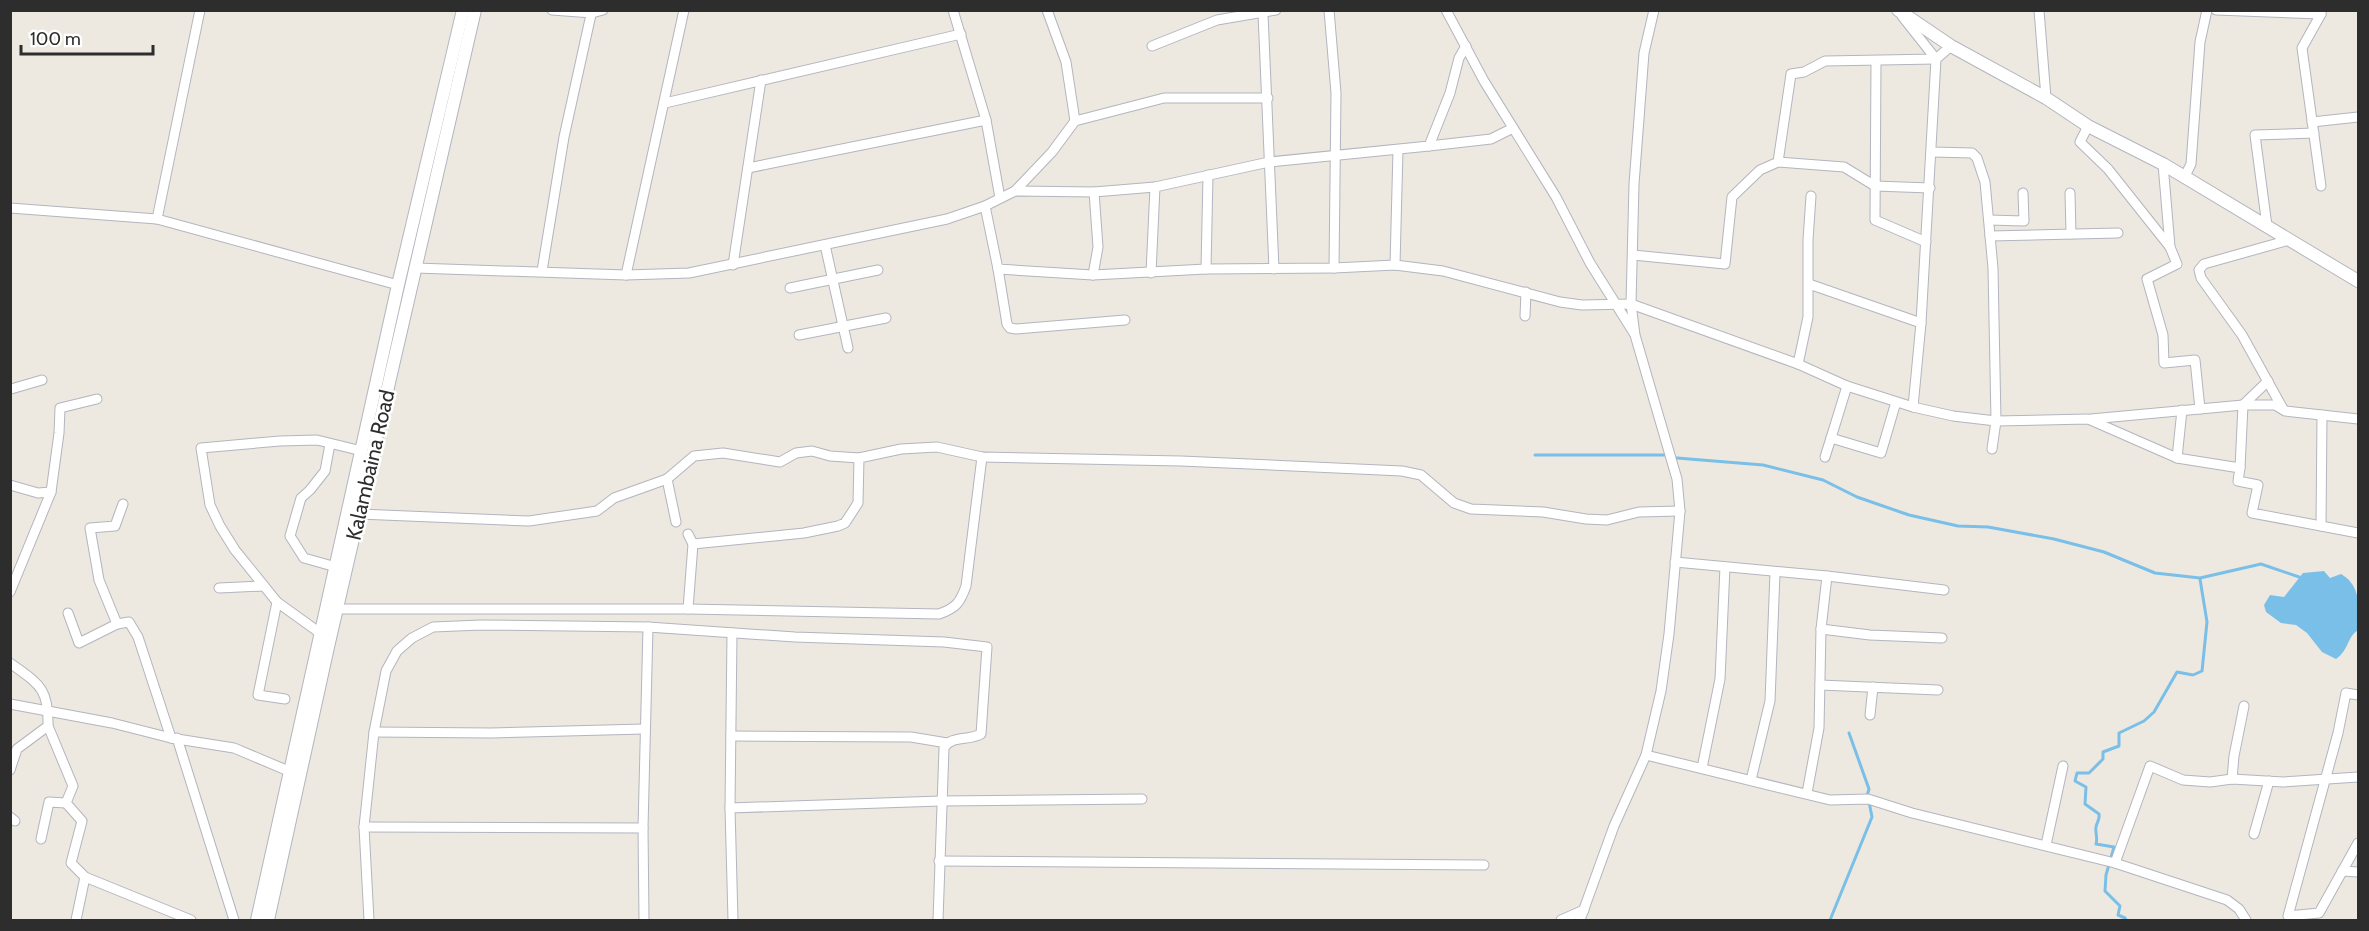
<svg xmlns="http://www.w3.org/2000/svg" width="2369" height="931" viewBox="0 0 2369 931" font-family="Cabin,sans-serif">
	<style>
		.water { fill: #7abfe8 }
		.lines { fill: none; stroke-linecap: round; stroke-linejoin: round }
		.stream { stroke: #7abfe8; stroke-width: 3 }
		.street-casing { stroke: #b3b5bf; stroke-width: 11 }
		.secondary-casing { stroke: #b3b5bf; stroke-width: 14 }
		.street { stroke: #fff; stroke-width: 9 }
		.secondary { stroke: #fff; stroke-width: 12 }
		.labels { text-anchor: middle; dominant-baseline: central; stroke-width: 5; stroke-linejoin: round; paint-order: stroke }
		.street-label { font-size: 21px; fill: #2d2d2d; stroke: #fff }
	</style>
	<rect width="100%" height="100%" fill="#ede9e0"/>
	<path class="water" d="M2324 571 2330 578 2341 574C2362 586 2359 609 2358 630 2347 637 2349 650 2336 659L2322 652 2307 633 2296 625 2281 623 2266 612 2264 605 2270 595 2284 597 2303 573Z"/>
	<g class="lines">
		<g class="stream">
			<path d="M1535 455H1665"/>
			<path d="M1677 458 1763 465 1823 480 1857 497 1909 515 1958 526 1988 527 2054 539 2104 552 2155 573 2200 578 2261 564 2302 578"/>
			<path d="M1849 733 1869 789 1867 796"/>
			<path d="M1830 920 1872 817 1869 802"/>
			<path d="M2126 920 2125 918 2118 915 2120 906 2105 891 2106 875 2114 847 2096 844C2098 838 2095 833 2096 827 2097 821 2100 820 2099 814L2085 804 2086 787 2075 781 2077 773H2089L2103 759V752L2119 746V733L2144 721 2154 712 2177 672 2193 675 2202 671 2207 622 2200 579"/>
		</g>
		<defs>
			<g id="street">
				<path d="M552 10 592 13 603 10"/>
				<path d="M953 10 986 120 1000 198"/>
				<path d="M1047 10 1066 62 1075 121"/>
				<path d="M1329 10 1336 93 1334 268"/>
				<path d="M1446 10 1484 81 1556 197 1590 263 1634 333"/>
				<path d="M2039 10 2046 98"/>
				<path d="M2216 10 2321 14"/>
				<path d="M2321 10V14L2302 48 2321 186"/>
				<path d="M1263 14 1274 269"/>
				<path d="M1902 16 1936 59"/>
				<path d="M1152 46 1217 20 1276 10"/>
				<path d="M1876 61 1875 220 1926 242"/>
				<path d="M665 103 961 34"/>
				<path d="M2312 122 2358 117"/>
				<path d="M2088 126 2080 142 2108 169 2170 247"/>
				<path d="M1429 146 1491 139 1513 128"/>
				<path d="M1932 152 1972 153 1977 158 1985 182 1993 268 1996 421 1992 449"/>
				<path d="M1778 162 1844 167 1875 186 1930 188"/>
				<path d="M2163 164 2170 247 2177 264 2147 279 2163 335 2164 363 2195 360 2200 409"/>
				<path d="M748 168 986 120"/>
				<path d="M2184 178 2191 164 2200 42 2207 10"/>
				<path d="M1015 191 1052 152 1075 121 1164 98H1268"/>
				<path d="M2070 193 2071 234"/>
				<path d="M985 206 998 269 1093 275 1206 269 1334 268 1395 265 1443 271 1560 302 1582 305 1631 304 1798 364 1847 386 1913 407 1953 416 1996 421 2088 419 2177 458 2240 468 2238 481 2258 485 2252 513 2358 533"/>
				<path d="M10 208 157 219 398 285"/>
				<path d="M157 219 200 10"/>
				<path d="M1989 220 2024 221 2023 193"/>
				<path d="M2267 226 2255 135 2314 133"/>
				<path d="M1990 236 2118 233"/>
				<path d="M825 245 848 348"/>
				<path d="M1633 255 1725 264 1732 197 1760 170 1778 162 1791 74 1804 72 1825 61 1936 59"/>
				<path d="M733 265 761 80"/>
				<path d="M1395 265 1398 150"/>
				<path d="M416 268 626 275 689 273 947 219 985 206 1015 191 1094 192 1155 187 1269 162 1429 146 1450 93 1459 58 1466 46"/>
				<path d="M998 269 1007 324 1010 328 1016 329 1125 320"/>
				<path d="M1206 269 1208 175"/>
				<path d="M542 271 564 137 592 10"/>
				<path d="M1151 273 1155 187"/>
				<path d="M626 275 684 10"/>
				<path d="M1093 275 1098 247 1094 192"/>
				<path d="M1809 284 1921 323"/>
				<path d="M790 288 878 270"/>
				<path d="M1525 316 1526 292"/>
				<path d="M799 335 886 318"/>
				<path d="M1798 364 1808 317V240L1811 196"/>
				<path d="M1847 386 1831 438 1881 453 1896 402"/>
				<path d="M11 389 42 380"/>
				<path d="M1913 407 1921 323 1936 59 1951 46"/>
				<path d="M2283 409 2242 335 2201 278 2199 270 2204 264 2289 240"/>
				<path d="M2091 419 2243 405H2275L2285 411 2358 419"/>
				<path d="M330 444 325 471 310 490 301 498 290 536 304 558 336 567"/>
				<path d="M1825 457 1831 438"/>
				<path d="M2177 458 2182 410"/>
				<path d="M2240 468 2243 405 2268 381"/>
				<path d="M667 479 676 522"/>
				<path d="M10 485 38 493 51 492"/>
				<path d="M123 504 115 526 90 528 99 580 117 624 129 622 138 637 171 738"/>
				<path d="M359 514 529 521 597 511 614 498 667 479 694 456 723 453 780 462 796 453 812 451 830 456 859 458"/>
				<path d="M2321 526 2322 415"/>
				<path d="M688 534 693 544 804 533 838 526 845 523 858 503 859 458 901 449 937 447 982 457 1181 461 1402 471 1421 475 1454 503 1471 509 1543 512 1586 519 1607 520 1639 512 1680 511"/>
				<path d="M1675 562 1827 576 1944 590"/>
				<path d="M219 588 264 586"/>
				<path d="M10 592 51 492 59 433 60 408 97 399"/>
				<path d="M277 602 258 695 285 699"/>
				<path d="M337 609H688L939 614C956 608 960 603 966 586L982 457"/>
				<path d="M688 609 693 544"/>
				<path d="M68 613 79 643 117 624"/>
				<path d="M1821 629 1870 635 1942 638"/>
				<path d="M320 633 277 602 235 550 220 526 210 505 201 448 280 441 317 440 362 451"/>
				<path d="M732 633 730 808 733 920"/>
				<path d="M10 663C39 684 49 688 48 726L17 749 10 770"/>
				<path d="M1820 685 1938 690"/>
				<path d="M2358 695 2346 693 2338 733 2288 916 2319 913 2358 843"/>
				<path d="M10 704 112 723 171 738 234 748 291 772"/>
				<path d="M1870 715 1873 687"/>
				<path d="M374 732 491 733 644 729"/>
				<path d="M731 736 911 737 947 743"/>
				<path d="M177 738 234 920"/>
				<path d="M1646 755 1830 800 1868 799 1912 813 2115 863 2227 900 2239 909 2246 920"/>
				<path d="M1702 768 1720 679 1725 567"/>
				<path d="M2232 779 2234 756 2244 706"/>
				<path d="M1751 780 1770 701 1775 573"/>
				<path d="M1807 793 1819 728 1821 629 1827 576"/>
				<path d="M66 803 82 821 71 863 85 877 191 920"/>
				<path d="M730 808 941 801 1142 799"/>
				<path d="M10 817 15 821"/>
				<path d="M364 827 643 828"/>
				<path d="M2254 834 2269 781"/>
				<path d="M41 839 49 802 66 803 73 786 48 726"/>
				<path d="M2046 845 2063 766"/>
				<path d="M939 861 1484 865"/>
				<path d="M2115 863 2150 766 2183 780 2210 782 2232 779 2283 782 2358 777"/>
				<path d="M2342 871 2358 872"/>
				<path d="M76 920 85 877"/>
				<path d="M369 920 364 827 374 732 386 671 397 651 412 638 433 627 481 625 648 627 795 637 944 642 987 647 981 734C969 741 951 735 944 748L938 920"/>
				<path d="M644 920 643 828 648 627"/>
				<path d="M1561 920 1584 910"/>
				<path d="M1580 920 1614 826 1646 755 1661 691 1669 634 1680 511 1677 479 1635 335 1631 304 1634 184 1644 53 1654 10"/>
			</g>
			<g id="secondary">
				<path d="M1898 10 1951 46 2046 98 2088 126 2163 164 2358 281"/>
				<path d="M257 920 398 285 463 10"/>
				<path d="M268 920 328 647 475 10"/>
			</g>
		</defs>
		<use href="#street" class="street-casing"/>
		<use href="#secondary" class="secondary-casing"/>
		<use href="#street" class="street"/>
		<use href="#secondary" class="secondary"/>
	</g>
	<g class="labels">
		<g class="street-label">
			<text transform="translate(370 465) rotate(-77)">Kalambaina Road</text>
		</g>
	</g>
	<rect width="2369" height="931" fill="none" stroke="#2d2d2d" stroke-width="24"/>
	<path d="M21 45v9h132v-9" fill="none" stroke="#2d2d2d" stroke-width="3"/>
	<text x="30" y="45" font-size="18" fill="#2d2d2d" stroke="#ffffff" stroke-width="4.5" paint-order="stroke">100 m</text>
</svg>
